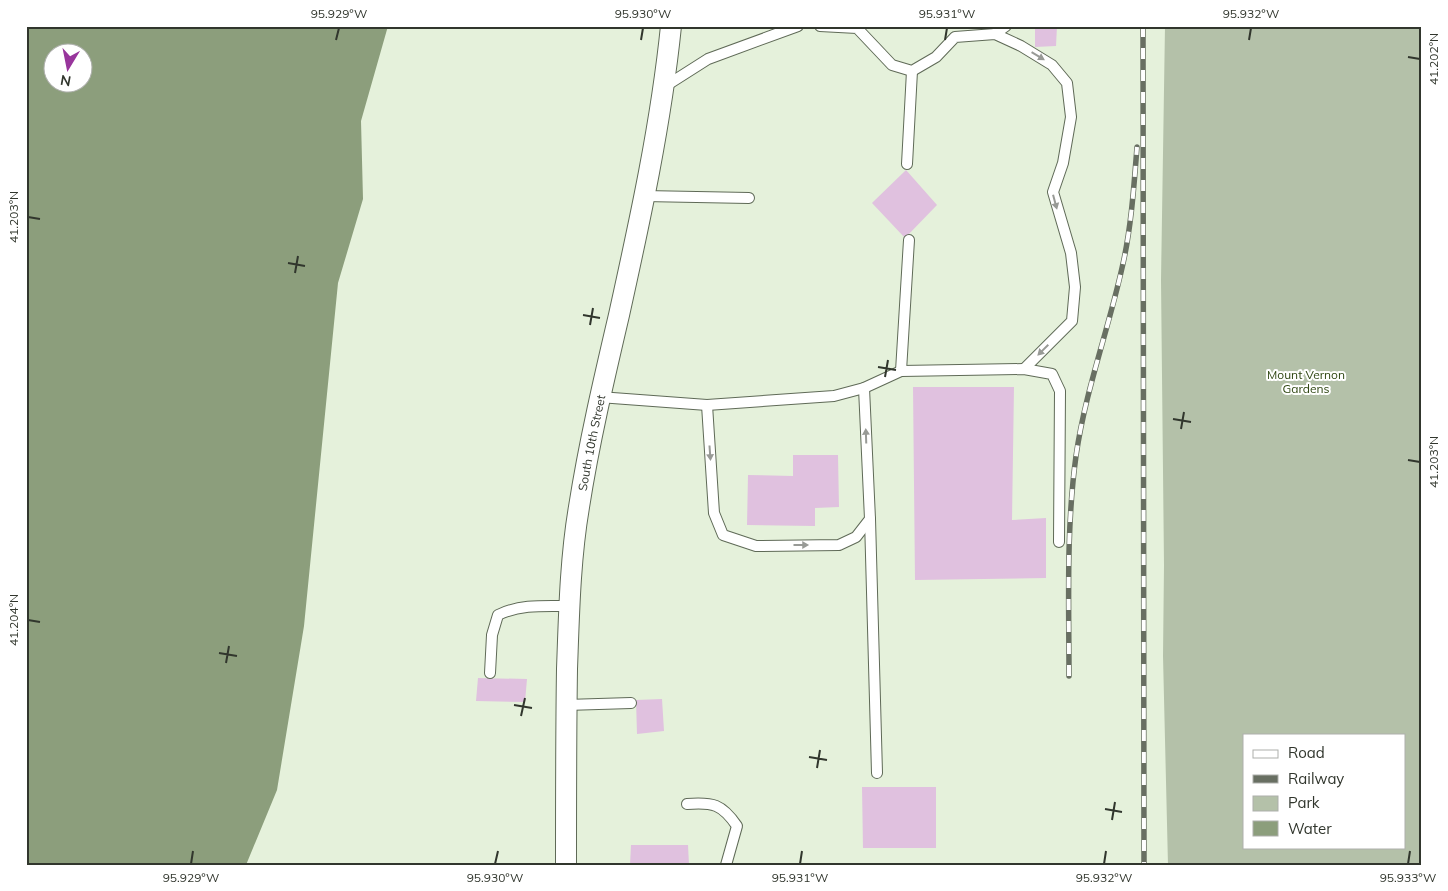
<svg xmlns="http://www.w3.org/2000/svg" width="1448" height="891" viewBox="0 0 1448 891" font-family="Mulish,sans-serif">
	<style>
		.green { fill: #b4c1a9; fill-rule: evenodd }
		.water { fill: #8c9e7c; fill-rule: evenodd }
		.building { fill: #e0c1df }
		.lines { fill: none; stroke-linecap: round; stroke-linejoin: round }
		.lane-casing { stroke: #5f6a57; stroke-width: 12 }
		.street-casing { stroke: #5f6a57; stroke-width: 22 }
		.lane { stroke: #fff; stroke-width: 10 }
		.street { stroke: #fff; stroke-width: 20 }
		.rail-casing { stroke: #686f62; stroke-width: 5.5 }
		.rail { stroke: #fff; stroke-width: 4; stroke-dasharray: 11; stroke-linecap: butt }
		.oneway { fill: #989a96 }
		.ticks { fill: none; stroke: #31362d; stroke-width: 2 }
		.labels { text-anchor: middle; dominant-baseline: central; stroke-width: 4; stroke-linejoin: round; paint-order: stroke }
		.park-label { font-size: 12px; fill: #2e4611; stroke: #fff }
		.street-label { font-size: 12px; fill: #31362d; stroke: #fff }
		.neatline { fill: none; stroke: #31362d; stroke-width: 2 }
		.ticks-label { font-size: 12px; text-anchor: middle; fill: #31362d }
	</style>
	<rect width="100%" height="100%" fill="#e5f1db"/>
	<path class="green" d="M1165 26H1422V865H1168L1163 656 1164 565 1161 280ZM1244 735H1404V847H1244Z"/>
	<path class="water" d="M26 26H388L361 121 363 199 338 283 304 626 277 790 246 865H26ZM52 52H82V82H52Z"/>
	<g class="building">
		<path d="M1035 26H1057L1056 46 1035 47Z"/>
		<path d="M906 170 937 205 905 238 872 203Z"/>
		<path d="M913 387H1014L1012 520 1046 518V578L915 580Z"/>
		<path d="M793 455H838L839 507 815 508V526L747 525 748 475 793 476Z"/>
		<path d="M478 678 527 679 525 702 476 701Z"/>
		<path d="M662 699 664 731 637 734 636 700Z"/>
		<path d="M862 787H936V848H863Z"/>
		<path d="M631 845H688L689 865H630Z"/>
	</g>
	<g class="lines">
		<defs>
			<g id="lane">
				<path d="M820 26 857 28 892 65 912 71 936 57 955 37 995 34 1021 46 1052 65 1067 83 1071 117 1063 163 1053 192 1071 253 1075 287 1072 321 1024 369"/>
				<path d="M995 34 1006 26"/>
				<path d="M664 87 708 59 798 26"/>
				<path d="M907 164 912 71"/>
				<path d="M644 196 749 198"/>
				<path d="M901 371 909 240"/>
				<path d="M599 397 707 405 834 396 864 388 901 371 1024 369 1052 374 1060 391 1059 542"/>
				<path d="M707 405 714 513 723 535 756 546 839 545 856 537 870 519 864 388"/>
				<path d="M870 519 877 773"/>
				<path d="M490 673 492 635 498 615C520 604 545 606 569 606"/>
				<path d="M566 705 631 703"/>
				<path d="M687 804C713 802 722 804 737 826L726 865"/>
			</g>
			<g id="street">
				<path id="s1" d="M566 865C566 799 566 734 567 669 569 615 570 560 579 507 589 443 604 379 619 315 640 220 661 124 671 26"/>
			</g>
		</defs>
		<use href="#lane" class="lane-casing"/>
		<use href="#street" class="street-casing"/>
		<use href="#lane" class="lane"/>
		<use href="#street" class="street"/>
		<defs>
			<g id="rail">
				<path d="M1143 26 1144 865"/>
				<path d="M1069 676C1069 603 1066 529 1076 456 1085 392 1108 331 1122 268 1131 230 1134 186 1137 147"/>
			</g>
		</defs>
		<use href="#rail" class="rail-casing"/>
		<use href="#rail" class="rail"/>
	</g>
	<defs><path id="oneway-solid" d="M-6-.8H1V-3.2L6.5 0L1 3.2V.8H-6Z" transform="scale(1.25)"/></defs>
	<g class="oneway">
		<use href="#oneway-solid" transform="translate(1038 56) rotate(31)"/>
		<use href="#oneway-solid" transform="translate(1055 202) rotate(75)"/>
		<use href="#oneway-solid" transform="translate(1043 350) rotate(135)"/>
		<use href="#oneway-solid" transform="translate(866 436) rotate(-92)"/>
		<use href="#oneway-solid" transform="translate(710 453) rotate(86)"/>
		<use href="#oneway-solid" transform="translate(801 545)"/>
	</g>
	<path class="ticks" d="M336 40 339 28M641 40 643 28M945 40 947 28M1249 40 1251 28M1408 57 1420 59M28 217 40 219M288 263 305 266M295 273 298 256M583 315 600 318M590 325 593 308M878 367 896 370M885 377 888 360M1173 419 1191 422M1181 429 1184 412M1408 460 1420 462M28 620 40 622M219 653 237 656M226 663 229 646M514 705 532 708M521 716 525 698M809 757 827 760M817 768 820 750M1105 809 1122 812M1112 820 1115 802M191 864 193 851M495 864 498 851M800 864 802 851M1104 864 1106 851M1408 864 1410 851"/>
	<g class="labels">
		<g class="park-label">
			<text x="1306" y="374">Mount Vernon<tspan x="1306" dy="14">Gardens</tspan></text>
		</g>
		<g class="street-label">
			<text stroke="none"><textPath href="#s1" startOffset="424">South 10th Street</textPath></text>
		</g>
	</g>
	<rect width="1448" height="891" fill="none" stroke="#ffffff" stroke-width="55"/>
	<rect x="1243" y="734" width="162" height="115" fill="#ffffff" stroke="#adafab"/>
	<rect x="1253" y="750" width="25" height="8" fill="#ffffff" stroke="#adafab"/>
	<text x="1288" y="758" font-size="15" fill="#31362d">Road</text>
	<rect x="1253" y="775" width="25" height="8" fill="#686f62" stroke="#adafab"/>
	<text x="1288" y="784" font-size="15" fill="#31362d">Railway</text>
	<rect x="1253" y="796" width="25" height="15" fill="#b4c1a9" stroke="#adafab"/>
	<text x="1288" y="808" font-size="15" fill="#31362d">Park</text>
	<rect x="1253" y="821" width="25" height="15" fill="#8c9e7c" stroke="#adafab"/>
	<text x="1288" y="834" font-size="15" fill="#31362d">Water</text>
	<g transform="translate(68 68) rotate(190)"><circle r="24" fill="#ffffff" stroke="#adafab"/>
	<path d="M0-4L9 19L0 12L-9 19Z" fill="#98359c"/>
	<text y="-8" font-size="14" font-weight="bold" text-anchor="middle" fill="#31362d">N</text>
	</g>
	<rect x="28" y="28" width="1392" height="836" class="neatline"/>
	<g class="ticks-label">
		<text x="339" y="18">95.929°W</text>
		<text x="643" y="18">95.930°W</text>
		<text x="947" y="18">95.931°W</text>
		<text x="1251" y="18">95.932°W</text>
		<text transform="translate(1434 59) rotate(-90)" y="4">41.202°N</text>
		<text transform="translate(14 217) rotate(-90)" y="4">41.203°N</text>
		<text transform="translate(1434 462) rotate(-90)" y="4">41.203°N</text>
		<text transform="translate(14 620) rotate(-90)" y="4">41.204°N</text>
		<text x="191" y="882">95.929°W</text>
		<text x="495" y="882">95.930°W</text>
		<text x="800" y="882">95.931°W</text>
		<text x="1104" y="882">95.932°W</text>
		<text x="1408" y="882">95.933°W</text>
	</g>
</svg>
